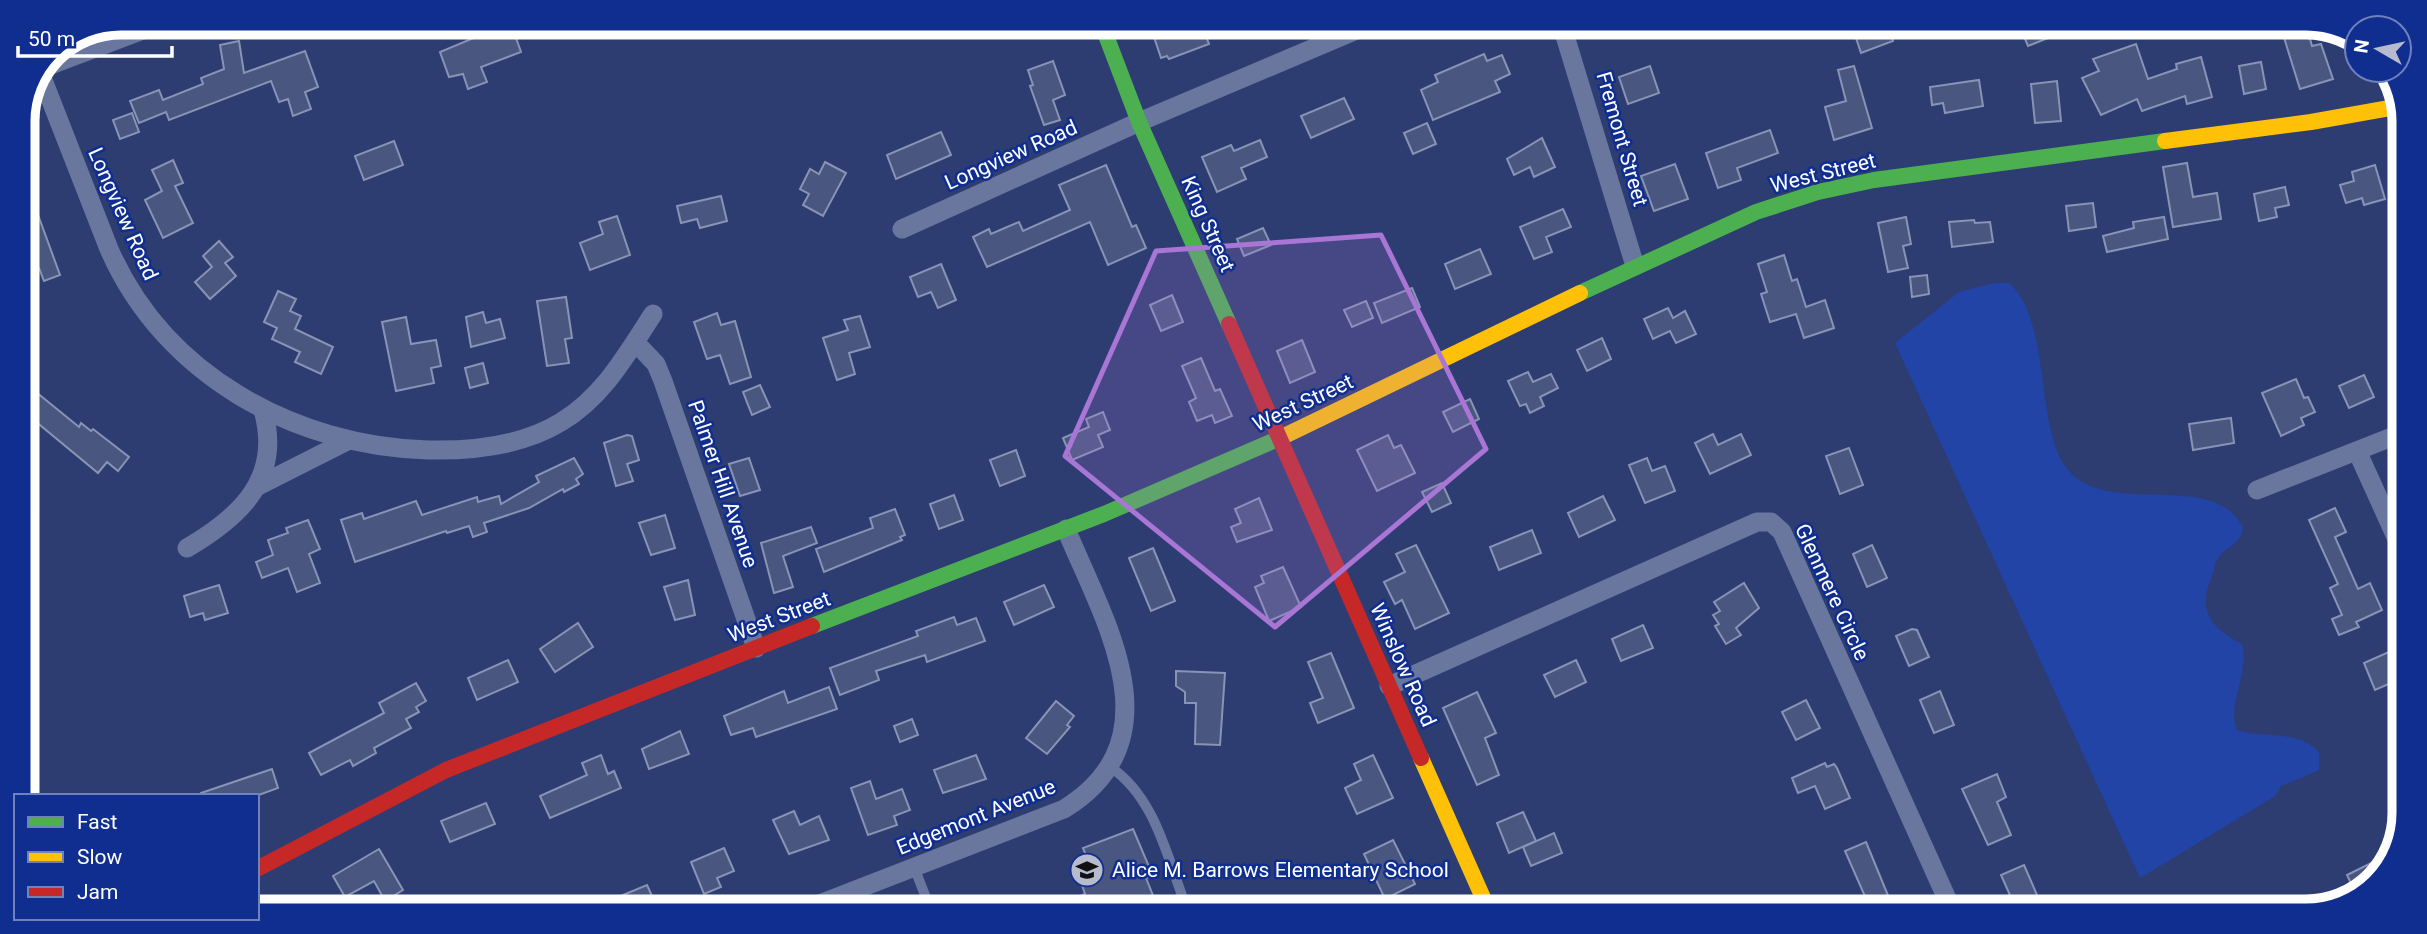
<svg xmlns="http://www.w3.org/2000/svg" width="2427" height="934" viewBox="0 0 2427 934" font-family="Roboto,sans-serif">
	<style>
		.green { fill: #2344a7 }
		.building { fill: #485680; stroke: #8993b4; stroke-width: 2 }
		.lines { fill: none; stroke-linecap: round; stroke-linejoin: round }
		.lane { stroke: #69779e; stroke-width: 10 }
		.street { stroke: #69779e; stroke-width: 19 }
		.fast { stroke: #4caf50; stroke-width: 16 }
		.slow { stroke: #ffc107; stroke-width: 16 }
		.jam { stroke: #c62828; stroke-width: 16 }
		.marked { fill: #a976d5; fill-opacity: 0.2; stroke: #a976d5; stroke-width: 5; stroke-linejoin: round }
		.labels { text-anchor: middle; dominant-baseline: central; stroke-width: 5; stroke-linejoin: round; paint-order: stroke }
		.street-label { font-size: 21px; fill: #fff; stroke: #102e8f }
		.poi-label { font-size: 21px; fill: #fff; stroke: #102e8f; text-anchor: start }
		.rim { fill: none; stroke: #fff; stroke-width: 9 }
	</style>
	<rect width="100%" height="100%" fill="#2d3d72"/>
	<path class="green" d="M1995 283H2009C2052 320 2034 430 2068 470 2110 519 2214 468 2243 528 2240 547 2224 546 2217 560 2214 564 2214 572 2212 576 2197 611 2210 627 2242 644 2250 671 2226 707 2237 730 2266 740 2295 728 2319 752V770L2281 786 2275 796 2140 878 1895 343 1959 292Z"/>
	<g class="building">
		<path d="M485 24H511L521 52 481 67 487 82 468 89 463 74 449 77 440 52 488 32Z"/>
		<path d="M1179 25H1182L1185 32 1202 26 1209 44 1169 59 1167 56 1161 58 1154 37Z"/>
		<path d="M1869 27H1888L1893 41 1861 53 1854 32Z"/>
		<path d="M2020 27H2073V28L2028 46Z"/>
		<path d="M2281 28H2307L2312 46 2321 44 2333 79 2300 89Z"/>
		<path d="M239 41 244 73 305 51 318 87 305 92 311 109 293 116 288 99 279 102 271 81 169 120 166 112 139 123 130 101 159 90 163 100 203 84 201 78 224 69 220 45Z"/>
		<path d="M2136 44 2148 79 2177 69 2176 64 2201 57 2212 97 2187 104 2185 96 2142 111 2137 99 2101 115 2082 78 2099 71 2093 59Z"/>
		<path d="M1484 54 1487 61 1502 55 1510 74 1495 81 1500 92 1433 120 1421 90 1438 82 1435 75Z"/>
		<path d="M1053 61 1065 95 1053 100 1060 120 1044 125 1030 86 1033 85 1028 70Z"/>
		<path d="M2261 62 2266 89 2244 94 2239 66Z"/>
		<path d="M1650 66 1659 93 1628 104 1619 77Z"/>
		<path d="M1854 66 1872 128 1834 140 1825 107 1846 101 1838 70Z"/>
		<path d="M1979 80 1983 106 1945 113 1943 103 1932 105 1930 87Z"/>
		<path d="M2057 81 2061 121 2035 123 2031 84Z"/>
		<path d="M1344 98 1354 119 1311 138 1301 116Z"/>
		<path d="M132 113 139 132 120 139 113 120Z"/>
		<path d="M1427 123 1436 144 1413 154 1404 133Z"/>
		<path d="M1770 130 1778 153 1737 168 1741 180 1718 188 1706 153Z"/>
		<path d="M941 132 951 155 896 179 887 155Z"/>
		<path d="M1542 138 1555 167 1534 177 1530 167 1514 175 1507 159Z"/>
		<path d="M1260 140 1267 157 1241 168 1246 179 1217 192 1202 157 1231 145 1234 151Z"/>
		<path d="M394 141 403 165 364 180 355 156Z"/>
		<path d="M173 160 183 183 175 186 193 223 163 238 145 200 162 191 152 170Z"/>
		<path d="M825 162 846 173 823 216 803 205 809 194 800 189 810 169 819 174Z"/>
		<path d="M2187 163 2193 197 2217 193 2221 219 2173 227 2163 167Z"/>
		<path d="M1675 164 1688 199 1654 211 1641 176Z"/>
		<path d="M1106 165 1132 227 1136 225 1146 248 1108 265 1090 222 987 267 973 237 989 229 991 234 1019 222 1023 231 1070 210 1059 185Z"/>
		<path d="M2375 165 2385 199 2364 205 2362 198 2346 203 2340 185 2354 181 2352 172Z"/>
		<path d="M2285 187 2289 205 2275 208 2277 217 2259 221 2254 194Z"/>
		<path d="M721 196 727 221 700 228 697 219 681 223 677 206Z"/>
		<path d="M2093 203 2096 227 2069 231 2066 206Z"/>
		<path d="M1563 209 1571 227 1546 237 1552 252 1534 259 1520 227Z"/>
		<path d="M37 212 60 275 44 281 39 268 23 274V217Z"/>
		<path d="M617 216 630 255 590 270 580 243 603 234 599 222Z"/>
		<path d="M1906 217 1911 244 1903 246 1908 268 1888 272 1878 223Z"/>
		<path d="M2164 217 2168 239 2107 252 2103 236 2134 228 2133 222Z"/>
		<path d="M1974 220 1975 223 1990 222 1993 242 1952 247 1949 222Z"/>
		<path d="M1263 228 1271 245 1244 256 1237 239Z"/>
		<path d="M219 241 233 257 225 263 236 276 210 299 195 282 212 267 203 256Z"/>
		<path d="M1480 249 1491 274 1455 289 1445 264Z"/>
		<path d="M1784 255 1792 281 1797 279 1806 307 1825 300 1834 328 1804 338 1796 314 1770 322 1761 294 1767 292 1758 264Z"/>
		<path d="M941 264 956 300 938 308 931 292 918 297 910 277Z"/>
		<path d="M1927 275 1929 294 1912 297 1910 277Z"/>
		<path d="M1412 288 1420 307 1382 323 1374 303Z"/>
		<path d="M278 291 296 299 290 311 301 316 295 329 333 347 321 374 295 362 300 352 272 339 277 328 264 322Z"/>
		<path d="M1172 295 1183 322 1161 331 1150 305Z"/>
		<path d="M566 297 572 338 565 339 569 363 547 366 537 301Z"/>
		<path d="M1366 301 1373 318 1352 327 1344 310Z"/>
		<path d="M1668 308 1673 318 1685 311 1696 334 1676 343 1670 331 1653 339 1644 319Z"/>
		<path d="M483 312 486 323 500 319 505 338 471 347 466 317Z"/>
		<path d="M717 313 721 325 735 321 751 377 730 384 720 355 707 359 694 322Z"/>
		<path d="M860 316 870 347 849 353 855 374 837 380 823 338 848 330 844 320Z"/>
		<path d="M406 317 411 344 436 340 441 366 431 368 434 383 396 391 382 322Z"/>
		<path d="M1602 338 1611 359 1587 371 1577 350Z"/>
		<path d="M1302 340 1315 372 1290 383 1277 351Z"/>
		<path d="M1201 358 1215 391 1220 389 1232 416 1215 423 1212 415 1197 421 1189 402 1196 398 1182 366Z"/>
		<path d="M483 363 488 383 470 388 465 368Z"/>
		<path d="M1528 372 1533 382 1551 374 1558 388 1540 397 1544 406 1530 413 1526 404 1520 406 1508 381Z"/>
		<path d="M2364 375 2374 397 2349 408 2339 386Z"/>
		<path d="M2296 379 2304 398 2308 397 2315 412 2301 418 2304 425 2281 436 2262 393Z"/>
		<path d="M760 385 770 407 752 415 743 392Z"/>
		<path d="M36 392 79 427 81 423 91 431 93 429 129 457 118 471 107 462 98 473 23 411Z"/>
		<path d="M1470 399 1479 419 1453 432 1443 412Z"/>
		<path d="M1103 412 1110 430 1098 435 1103 447 1072 460 1063 438 1089 427 1086 419Z"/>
		<path d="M2231 418 2234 443 2193 450 2189 424Z"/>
		<path d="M1713 434 1718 445 1741 434 1751 455 1710 474 1695 443Z"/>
		<path d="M627 435 632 436 639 460 627 464 633 481 616 486 604 443Z"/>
		<path d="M1388 435 1394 448 1401 445 1415 473 1377 491 1357 450Z"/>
		<path d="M1849 448 1863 485 1840 494 1826 456Z"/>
		<path d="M1016 450 1025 476 1000 486 990 460Z"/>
		<path d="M574 458 583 474 576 479 579 484 564 492 563 489 529 508 484 523 487 532 473 537 469 526 447 533 446 531 355 562 341 520 362 513 364 519 416 501 422 515 477 497 478 502 499 496 501 504 539 482 536 476Z"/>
		<path d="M749 458 760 490 740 496 729 464Z"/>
		<path d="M1647 458 1652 471 1665 466 1675 491 1645 503 1629 465Z"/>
		<path d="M1442 483 1451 503 1432 512 1422 492Z"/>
		<path d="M954 495 963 520 939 529 930 504Z"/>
		<path d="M1603 496 1615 520 1579 537 1568 513Z"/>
		<path d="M1259 498 1272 530 1237 542 1231 527 1241 523 1235 509Z"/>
		<path d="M2335 508 2346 532 2335 537 2358 589 2370 583 2382 610 2356 622 2359 627 2339 635 2332 619 2342 615 2330 588 2338 584 2309 520Z"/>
		<path d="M895 509 905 535 900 537 902 540 824 572 816 549 873 528 870 518Z"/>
		<path d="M665 515 675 548 651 555 639 523Z"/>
		<path d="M308 520 320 549 309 554 320 583 297 592 288 568 262 578 256 562 273 555 268 540 288 533 286 528Z"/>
		<path d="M811 527 817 543 783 556 793 587 774 593 761 543Z"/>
		<path d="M1532 530 1541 553 1499 570 1490 547Z"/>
		<path d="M1416 545 1449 613 1415 629 1402 600 1395 604 1384 582 1405 572 1396 554Z"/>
		<path d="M1872 545 1887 578 1867 587 1853 554Z"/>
		<path d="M1153 548 1175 601 1151 611 1129 558Z"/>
		<path d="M1283 567 1301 607 1269 621 1255 587 1264 583 1261 576Z"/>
		<path d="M688 580 695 615 675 620 664 587Z"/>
		<path d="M1744 583 1759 608 1736 628 1741 635 1726 644 1715 626 1719 624 1713 615 1720 611 1714 602Z"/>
		<path d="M219 585 228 613 205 620 203 613 190 617 184 596Z"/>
		<path d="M1044 585 1054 607 1014 625 1004 602Z"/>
		<path d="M954 617 957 625 976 618 985 641 927 662 925 655 876 671 879 680 840 695 830 668 918 636 916 631Z"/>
		<path d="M578 623 593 647 555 672 540 649Z"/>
		<path d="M1643 625 1653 648 1621 661 1612 639Z"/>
		<path d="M1912 629 1917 630 1929 657 1909 666 1896 636Z"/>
		<path d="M2400 647V679L2375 690 2364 663Z"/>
		<path d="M1331 653 1354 708 1318 723 1310 703 1323 698 1308 662Z"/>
		<path d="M508 660 518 682 477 700 468 678Z"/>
		<path d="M1576 660 1586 682 1555 697 1544 675Z"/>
		<path d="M1176 671 1225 673 1220 745 1195 744 1196 703H1185V692L1176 686Z"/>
		<path d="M416 683 426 701 416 707 419 712 406 719 411 728 374 748 376 753 353 766 350 760 321 775 309 753 384 713 379 703Z"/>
		<path d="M829 687 837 709 756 737 753 728 731 735 724 716 784 691 788 703Z"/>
		<path d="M1940 691 1954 725 1934 733 1920 700Z"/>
		<path d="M1477 692 1496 733 1485 738 1499 775 1477 785 1443 708Z"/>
		<path d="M1806 700 1820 728 1796 740 1782 712Z"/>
		<path d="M1056 701 1074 716 1067 725 1070 727 1047 754 1026 738Z"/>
		<path d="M912 719 918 735 900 742 894 726Z"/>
		<path d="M680 731 689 754 649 769 642 749Z"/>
		<path d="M601 755 608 774 614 771 621 788 550 818 540 796 587 775 582 763Z"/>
		<path d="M976 755 986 779 943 793 934 770Z"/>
		<path d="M1373 755 1393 798 1357 814 1345 788 1361 780 1354 764Z"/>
		<path d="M1825 763 1827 767 1834 764 1837 768 1850 798 1825 809 1815 786 1798 793 1792 778Z"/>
		<path d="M272 769 278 788 256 796H201V793Z"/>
		<path d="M1997 774 2006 797 1997 802 2011 835 1988 845 1962 789Z"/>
		<path d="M870 781 876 799 902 789 910 810 894 816 897 825 868 835 851 788Z"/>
		<path d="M486 803 495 824 450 842 441 821Z"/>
		<path d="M794 811 800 825 819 816 829 840 789 854 773 820Z"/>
		<path d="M1523 812 1536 841 1509 853 1497 823Z"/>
		<path d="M1133 829 1153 876 1146 878 1158 908H1051L1085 894 1079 876 1092 871 1083 848Z"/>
		<path d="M1554 833 1562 853 1531 866 1523 847Z"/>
		<path d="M1393 840 1415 884 1385 899 1364 854Z"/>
		<path d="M1866 842 1894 910H1871L1845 851Z"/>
		<path d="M724 848 734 871 717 878 721 887 704 894 691 862Z"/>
		<path d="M379 849 403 890 385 901 374 881 345 897 333 876Z"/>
		<path d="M2373 862 2378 873 2365 891 2356 894 2347 875Z"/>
		<path d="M2024 865 2044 911H2017L2001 875Z"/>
		<path d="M647 885 657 907H594Z"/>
	</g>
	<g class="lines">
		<g class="lane">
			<path d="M1109 766C1156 797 1167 858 1187 909"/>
			<path d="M914 867 930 908"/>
		</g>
		<g class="street">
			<path d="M1562 26 1635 266"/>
			<path d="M45 67 161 23"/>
			<path d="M41 75 109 249C164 375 294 446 428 450 473 451 522 446 561 422 603 397 627 354 653 314"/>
			<path d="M902 229 1139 122 1366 26"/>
			<path d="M635 342 656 364 663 381 756 648"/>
			<path d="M2358 453 2401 548"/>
			<path d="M258 486 347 441"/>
			<path d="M2257 490 2402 433"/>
			<path d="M187 548C242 516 282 477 263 410"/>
			<path d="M1389 686 1757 522H1771L1782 532 1952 910"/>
			<path d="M809 908 1064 809C1178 739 1104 621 1066 529"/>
		</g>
		<g class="fast">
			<path d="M1102 25 1139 122 1229 324"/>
			<path d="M1580 293 1756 212 1818 192 1874 180 2165 141"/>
			<path d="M812 626 1104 514 1280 438"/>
		</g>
		<g class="slow">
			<path d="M2165 141 2311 122 2401 106"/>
			<path d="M1280 438 1580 293"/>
			<path d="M1421 758 1488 909"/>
		</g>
		<g class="jam">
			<path d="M1229 324 1421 758"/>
			<path d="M257 869 446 770 812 626"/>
		</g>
	</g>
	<path class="marked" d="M1381 235 1486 449 1275 627 1065 456 1156 251Z"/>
	<defs>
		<symbol id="school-disc" viewBox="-11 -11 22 22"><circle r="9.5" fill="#b6bbce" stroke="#102e8f"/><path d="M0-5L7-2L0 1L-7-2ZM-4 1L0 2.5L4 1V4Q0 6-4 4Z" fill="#111"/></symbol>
	</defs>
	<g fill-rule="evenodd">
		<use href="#school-disc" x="1068" y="851" width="38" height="38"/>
	</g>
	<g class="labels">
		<g class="street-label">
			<text transform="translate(1622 139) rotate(74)">Fremont Street</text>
			<text transform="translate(1011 155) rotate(-24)">Longview Road</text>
			<text transform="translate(1823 173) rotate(-14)">West Street</text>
			<text transform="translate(123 214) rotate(66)">Longview Road</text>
			<text transform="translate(1208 224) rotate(66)">King Street</text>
			<text transform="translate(1303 403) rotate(-25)">West Street</text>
			<text transform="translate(723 484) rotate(71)">Palmer Hill Avenue</text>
			<text transform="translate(1832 592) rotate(65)">Glenmere Circle</text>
			<text transform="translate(779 617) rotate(-21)">West Street</text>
			<text transform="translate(1403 665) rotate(66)">Winslow Road</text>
			<text transform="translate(976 817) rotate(-22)">Edgemont Avenue</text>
		</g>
		<g class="poi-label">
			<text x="1112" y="870">Alice M. Barrows Elementary School</text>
		</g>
	</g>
	<path d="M0 0H2427V934H0ZM121 35H2306A86 86 0 0 1 2392 121V813A86 86 0 0 1 2306 899H121A86 86 0 0 1 35 813V121A86 86 0 0 1 121 35Z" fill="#102e8f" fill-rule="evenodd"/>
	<path class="rim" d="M121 35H2306A86 86 0 0 1 2392 121V813A86 86 0 0 1 2306 899H121A86 86 0 0 1 35 813V121A86 86 0 0 1 121 35Z"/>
	<rect x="14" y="794" width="245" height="126" fill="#102e8f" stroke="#7082bc" stroke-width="2"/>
	<rect x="28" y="817" width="35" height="10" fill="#4caf50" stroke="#7082bc" stroke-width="2"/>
	<text x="77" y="829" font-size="21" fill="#ffffff">Fast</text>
	<rect x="28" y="852" width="35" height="10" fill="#ffc107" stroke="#7082bc" stroke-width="2"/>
	<text x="77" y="864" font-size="21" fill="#ffffff">Slow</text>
	<rect x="28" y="887" width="35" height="10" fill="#c62828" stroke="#7082bc" stroke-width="2"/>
	<text x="77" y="899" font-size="21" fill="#ffffff">Jam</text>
	<g transform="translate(2378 49) rotate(279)"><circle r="33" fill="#102e8f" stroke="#7082bc" stroke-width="2"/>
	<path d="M0-5L12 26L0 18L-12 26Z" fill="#b6bbce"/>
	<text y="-10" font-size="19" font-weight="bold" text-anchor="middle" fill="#ffffff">N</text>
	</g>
	<path d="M18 46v10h154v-10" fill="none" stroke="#ffffff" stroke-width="3.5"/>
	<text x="28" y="46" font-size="21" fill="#ffffff" stroke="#102e8f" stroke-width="5" paint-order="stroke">50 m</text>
</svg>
